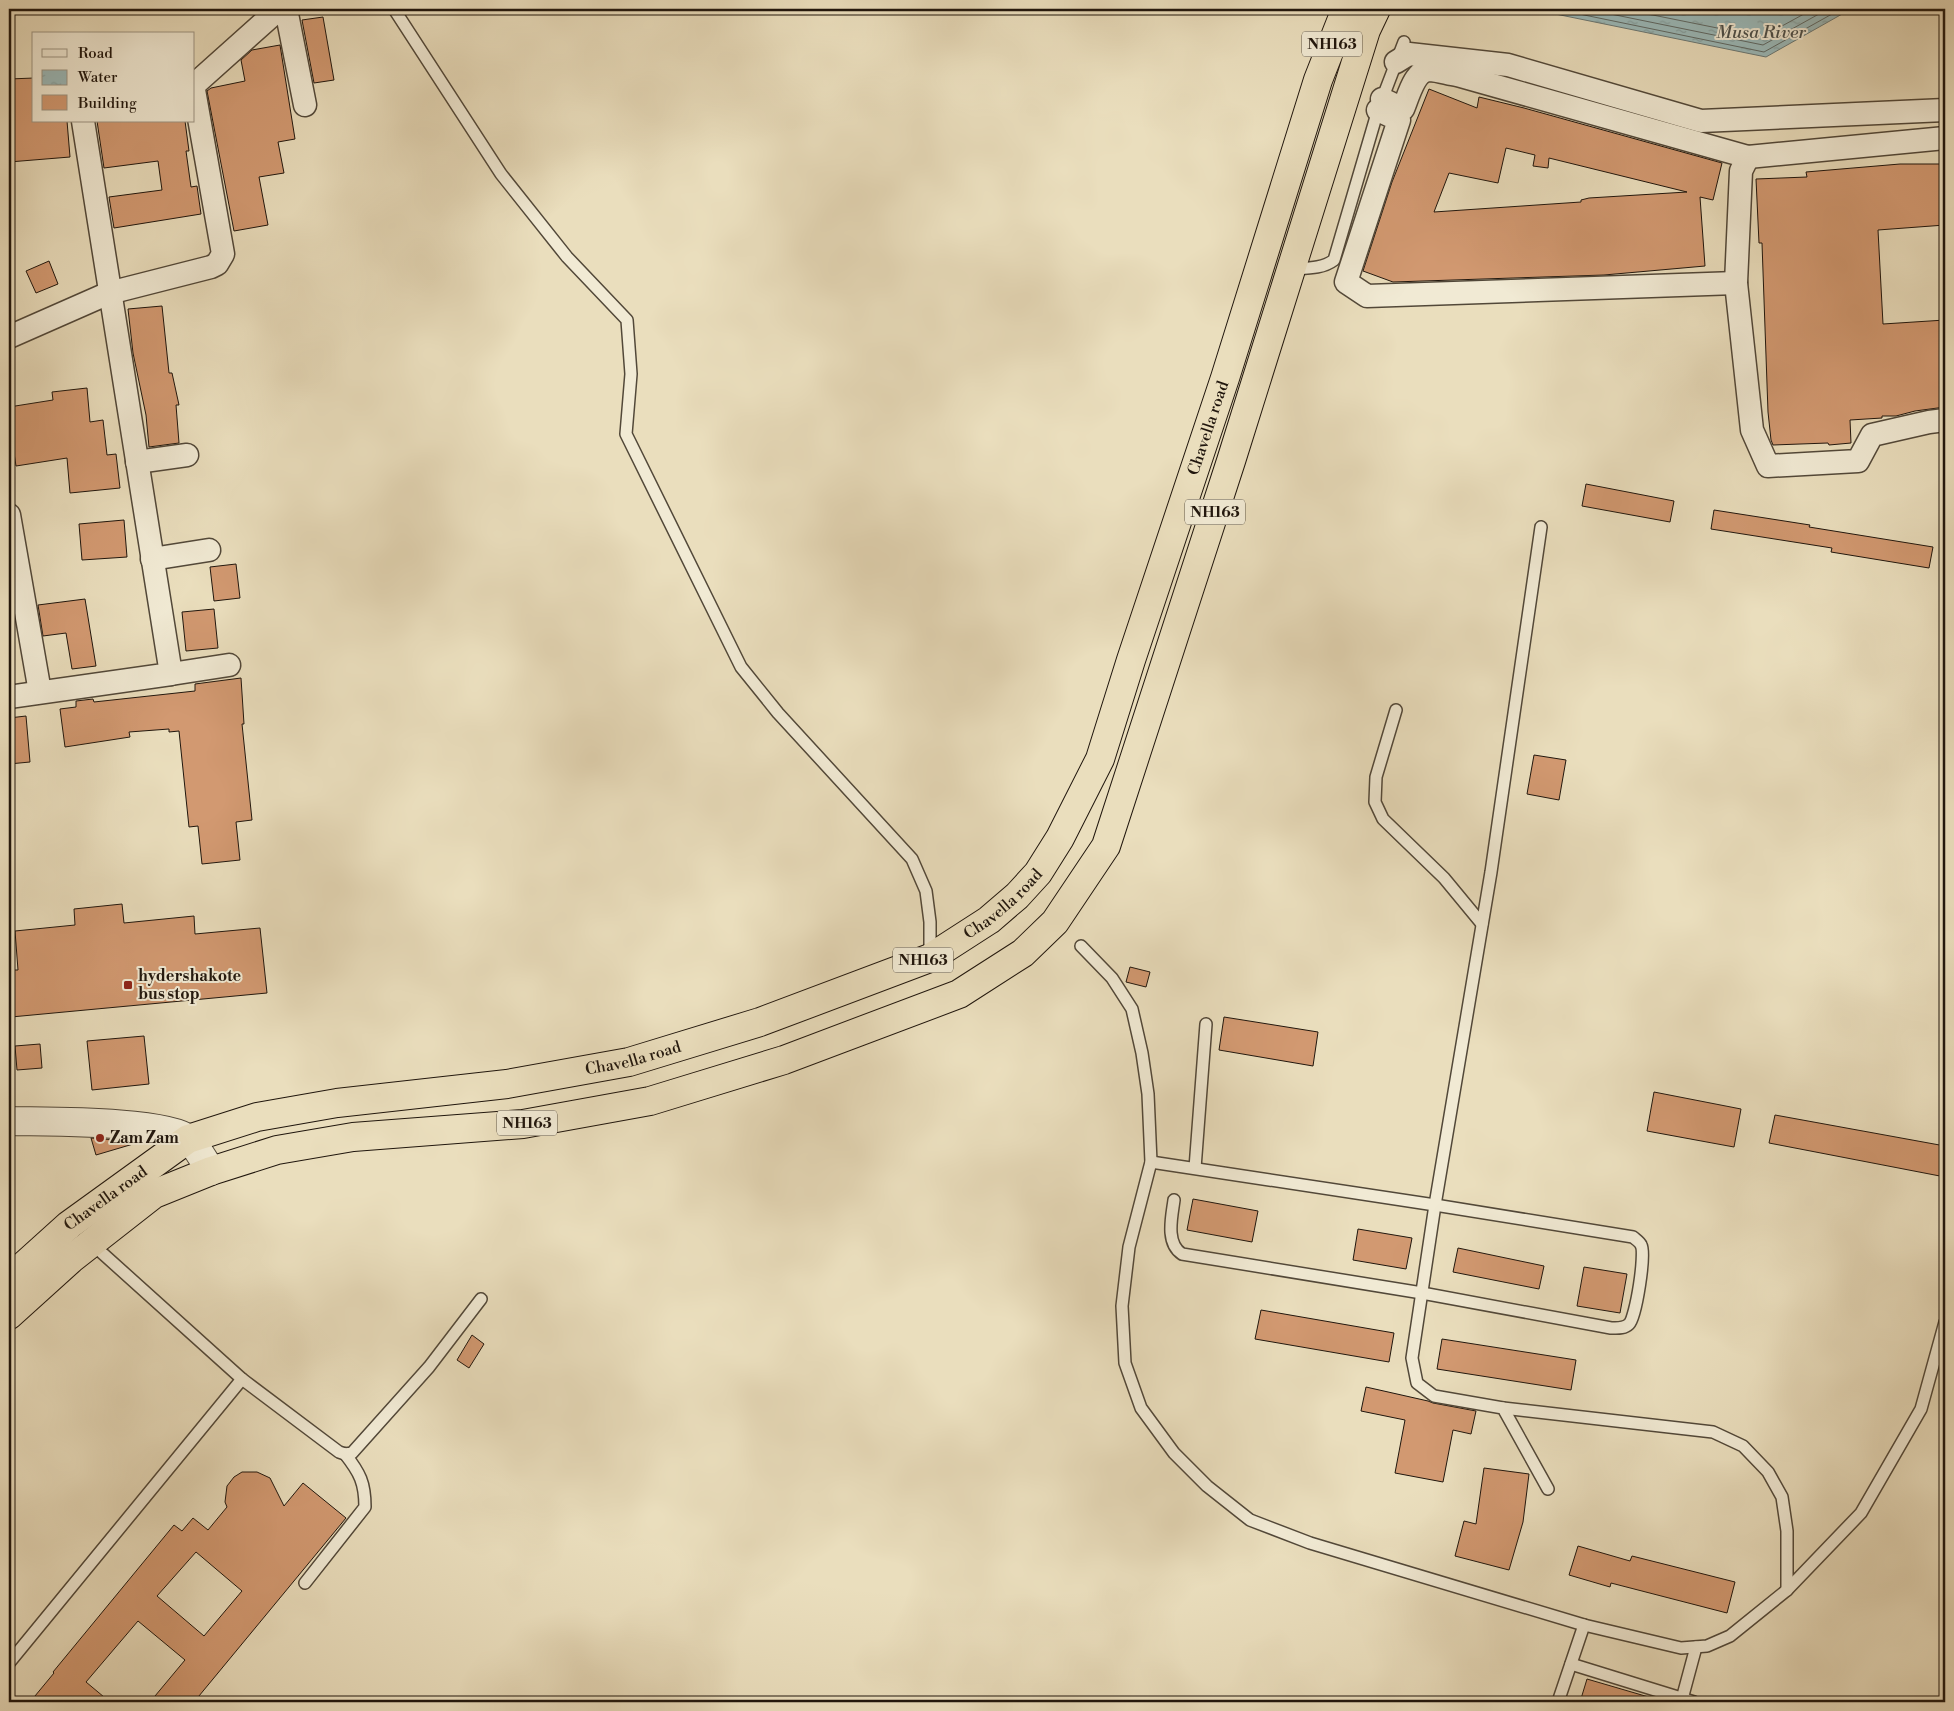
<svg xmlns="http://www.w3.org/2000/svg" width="1954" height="1711" viewBox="0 0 1954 1711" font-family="'Libre Bodoni',serif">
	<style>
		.water { fill: url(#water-ripples); stroke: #6a7875 }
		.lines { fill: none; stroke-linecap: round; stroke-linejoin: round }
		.shore { stroke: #5e6864; stroke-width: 1 }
		.building { fill: #d29971; stroke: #20160d; fill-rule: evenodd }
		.service-casing { stroke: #524839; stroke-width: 14 }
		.minor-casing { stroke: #524839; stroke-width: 25 }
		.tertiary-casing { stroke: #524839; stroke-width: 30 }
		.trunk-casing { stroke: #20160d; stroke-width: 30 }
		.service { stroke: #f1ead4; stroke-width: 11 }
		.minor { stroke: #f1ead4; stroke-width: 22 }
		.tertiary { stroke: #f1ead4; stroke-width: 28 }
		.trunk { stroke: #eadebd; stroke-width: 28 }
		.poi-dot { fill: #8f2418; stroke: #f1ead4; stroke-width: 2 }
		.labels { text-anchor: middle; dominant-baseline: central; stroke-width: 4; stroke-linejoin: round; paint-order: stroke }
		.shield { fill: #f1ead4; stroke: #5f5649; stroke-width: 1 }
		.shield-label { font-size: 15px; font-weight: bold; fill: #20160d }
		.street-label { font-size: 16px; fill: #20160d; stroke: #f1ead4 }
		.poi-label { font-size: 16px; font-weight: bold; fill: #20160d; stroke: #f1ead4; text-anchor: start }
		.water-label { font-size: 18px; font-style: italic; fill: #4b4f4a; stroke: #f1ead4 }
	</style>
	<defs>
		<pattern id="water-ripples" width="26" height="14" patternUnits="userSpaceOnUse" patternTransform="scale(1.25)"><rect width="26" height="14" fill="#9bbaba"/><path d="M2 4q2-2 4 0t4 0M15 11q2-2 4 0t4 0" fill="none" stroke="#859f9f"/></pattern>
	</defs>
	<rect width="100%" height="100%" fill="#eadebd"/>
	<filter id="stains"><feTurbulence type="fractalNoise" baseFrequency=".004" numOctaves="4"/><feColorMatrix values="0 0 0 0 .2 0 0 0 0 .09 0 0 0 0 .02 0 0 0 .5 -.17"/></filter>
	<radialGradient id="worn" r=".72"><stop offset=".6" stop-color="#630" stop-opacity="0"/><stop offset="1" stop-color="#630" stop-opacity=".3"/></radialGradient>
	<path class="water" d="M1531 9H1851L1766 57Z"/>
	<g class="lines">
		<g class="shore">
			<path d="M1555 9 1764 52 1841 9"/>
			<path d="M1586 9 1763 45 1828 9"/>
			<path d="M1623 9 1762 37 1813 9"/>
		</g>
	</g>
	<g class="building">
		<path d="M323 17 334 80 314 83 302 20Z"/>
		<path d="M280 45 295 139 278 142 284 173 259 177 268 225 234 231 207 91 211 88 245 81 241 60 252 50Z"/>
		<path d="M34 78V121H67L70 157 9 162V79Z"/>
		<path d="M1429 89 1477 108 1479 97 1524 108 1722 163 1713 200 1700 197 1705 266 1604 275 1393 282 1363 271 1392 182ZM1506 148 1535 155 1533 166 1548 168 1549 158 1687 192 1589 198 1581 200V202L1434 212 1449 173 1498 183Z"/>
		<path d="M97 121H185L189 151H186L191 187 197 186 201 214 114 228 109 197 162 190 158 161 104 168Z"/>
		<path d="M1900 164H1945V225L1878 230 1883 324 1945 320V407L1915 411 1896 416H1882V418L1850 420 1851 443 1829 445 1828 443 1773 445 1771 440 1768 412 1762 243H1759L1756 179 1807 177 1806 172Z"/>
		<path d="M49 261 58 284 36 293 26 271Z"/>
		<path d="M162 306 169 373H172L179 405H176L179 443 149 447 146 415 133 353 128 309Z"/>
		<path d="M87 388 90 422 103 420 107 455 116 454 120 488 70 493 67 458 16 466 9 420V407L53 400 52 392Z"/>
		<path d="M1586 484 1674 501 1670 522 1582 506Z"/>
		<path d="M1714 510 1810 525 1809 527 1933 547 1929 568 1831 552 1832 548 1711 529Z"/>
		<path d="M124 520 127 557 82 560 79 524Z"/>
		<path d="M236 564 240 598 214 601 210 567Z"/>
		<path d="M85 599 96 666 72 669 66 633 43 636 38 605Z"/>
		<path d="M214 609 218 648 186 651 182 612Z"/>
		<path d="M241 678 244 724H242L252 820 236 822 240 860 202 864 198 826 189 827 179 731 169 732V729L129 732 130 737 65 747 60 709 76 707V701L93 699 94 702 195 691V684Z"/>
		<path d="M26 716 30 762 9 764V718Z"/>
		<path d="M1534 755 1566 760 1559 800 1527 794Z"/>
		<path d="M122 904 124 923 194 916 195 934 260 928 267 993 11 1017 9 970H18L15 931 75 925 74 909Z"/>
		<path d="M1130 967 1150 972 1146 987 1126 982Z"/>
		<path d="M1224 1017 1318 1032 1313 1066 1219 1050Z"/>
		<path d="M144 1036 149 1084 92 1090 87 1041Z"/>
		<path d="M40 1044 42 1068 17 1070 15 1046Z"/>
		<path d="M1654 1092 1741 1109 1734 1147 1647 1131Z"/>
		<path d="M1775 1115 1945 1146V1177L1769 1143Z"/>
		<path d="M91 1138 129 1141 140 1142 96 1155Z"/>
		<path d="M1193 1199 1258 1211 1252 1242 1187 1230Z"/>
		<path d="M1358 1229 1412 1238 1406 1269 1353 1260Z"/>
		<path d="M1458 1248 1544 1266 1539 1289 1453 1272Z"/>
		<path d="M1584 1267 1627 1274 1620 1313 1577 1306Z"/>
		<path d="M1261 1310 1394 1333 1389 1362 1255 1339Z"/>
		<path d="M472 1335 484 1344 469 1368 457 1360Z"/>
		<path d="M1442 1339 1576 1360 1571 1390 1437 1369Z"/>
		<path d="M1366 1387 1428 1401 1433 1403 1476 1411 1471 1434 1453 1430 1443 1482 1395 1473 1405 1420 1361 1411Z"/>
		<path d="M1484 1468 1529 1474 1523 1522 1509 1570 1455 1556 1464 1521 1476 1524Z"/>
		<path d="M242 1472H257L270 1478 284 1506 303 1483 346 1518 194 1702H150L185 1660 138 1621 86 1682 110 1702H30L54 1673 53 1672 174 1525 182 1531 193 1518 208 1530 227 1507 225 1502 227 1486 234 1477ZM196 1552 242 1591 204 1636 157 1596Z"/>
		<path d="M1578 1546 1630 1561 1632 1556 1735 1582 1727 1613 1611 1583 1610 1587 1569 1575Z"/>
		<path d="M1587 1679 1652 1698 1651 1702H1580Z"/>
	</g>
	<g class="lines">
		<defs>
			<g id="service">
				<path d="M394 9 501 174 567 257 627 320 631 374 626 434 741 667 778 713 912 859 926 891 930 922V956"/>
				<path d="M1291 269C1307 268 1322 269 1334 260L1378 110 1404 42"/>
				<path d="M1541 527 1491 872 1435 1205 1412 1358 1417 1383 1434 1396 1503 1408 1548 1489"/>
				<path d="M1396 710 1376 777 1375 802 1383 819 1444 878 1482 924"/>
				<path d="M1081 946 1112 978 1132 1009 1142 1053 1148 1094 1151 1162 1129 1247 1122 1306 1125 1363 1141 1408 1174 1453 1207 1486 1250 1520 1310 1543 1584 1625 1681 1648 1707 1646 1730 1636 1787 1590 1861 1513 1921 1409 1945 1322"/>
				<path d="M1151 1162 1435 1205 1633 1237C1635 1239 1640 1242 1641 1245 1646 1253 1636 1317 1629 1324 1624 1329 1617 1328 1611 1328L1422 1293 1182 1254C1165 1243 1172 1216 1174 1200"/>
				<path d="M1195 1168 1206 1024"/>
				<path d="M91 1243 242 1379 339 1452 345 1454 352 1453 429 1367 481 1299"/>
				<path d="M1503 1408 1713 1432 1743 1446 1768 1472 1782 1497 1787 1531V1590"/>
				<path d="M305 1583 365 1507C365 1483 360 1473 345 1454"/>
				<path d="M9 1663 242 1379"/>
				<path d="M1571 1664 1694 1702"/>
				<path d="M1682 1699 1696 1647"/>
				<path d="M1558 1702 1584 1625"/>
			</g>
			<g id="minor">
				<path d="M286 9 305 105"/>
				<path d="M1396 62 1409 54 1508 65 1701 121 1945 110"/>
				<path d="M194 85 279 9"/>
				<path d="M1382 99 1403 109C1408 98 1414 71 1429 70 1437 70 1449 74 1457 75L1748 157 1741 171 1736 283 1752 430 1768 466 1858 461 1872 435 1929 422 1945 420"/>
				<path d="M1378 110 1399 120 1346 282 1367 296 1736 283"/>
				<path d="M1748 157 1945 138"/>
				<path d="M9 337 109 293 211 267 217 264 223 254 194 90"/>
				<path d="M137 462 187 455"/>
				<path d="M9 515 40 692"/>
				<path d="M152 559 209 550"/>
				<path d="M171 674 229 665"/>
				<path d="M9 697 171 674 83 121"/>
			</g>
			<path id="tertiary" d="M9 1121C43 1122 165 1120 189 1139 197 1147 204 1161 211 1171"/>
			<g id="trunk">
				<path id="s1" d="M9 1279 69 1225 188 1139 257 1117 337 1103 507 1084 629 1062 760 1022 930 958 989 920 1017 896 1038 873 1060 838 1100 759 1131 660 1225 378 1318 80 1346 9"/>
				<path d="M9 1315 71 1259 154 1194 211 1171 277 1150 353 1137 523 1124 650 1101 784 1060 959 994 1023 953 1055 922 1106 846 1231 461 1366 30 1376 9"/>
			</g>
		</defs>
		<use href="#service" class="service-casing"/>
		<use href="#minor" class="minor-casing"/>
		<use href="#tertiary" class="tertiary-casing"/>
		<use href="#trunk" class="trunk-casing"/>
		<use href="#service" class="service"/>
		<use href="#minor" class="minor"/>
		<use href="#tertiary" class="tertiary"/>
		<use href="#trunk" class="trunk"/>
	</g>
	<g class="poi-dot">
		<rect x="123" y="980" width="10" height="10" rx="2.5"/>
		<circle cx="100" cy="1138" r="5"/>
	</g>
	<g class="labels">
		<g class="shield">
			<rect x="1302" y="31.5" width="60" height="25" rx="4"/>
			<rect x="1185" y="499.5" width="60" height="25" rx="4"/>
			<rect x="893" y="947.5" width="60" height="25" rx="4"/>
			<rect x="497" y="1110.5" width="60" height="25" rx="4"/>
		</g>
		<g class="shield-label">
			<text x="1332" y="44">NH163</text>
			<text x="1215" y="512">NH163</text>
			<text x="923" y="960">NH163</text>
			<text x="527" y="1123">NH163</text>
		</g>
		<g class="street-label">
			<text stroke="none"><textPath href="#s1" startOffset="1611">Chavella road</textPath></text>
			<text stroke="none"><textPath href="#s1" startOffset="1086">Chavella road</textPath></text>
			<text stroke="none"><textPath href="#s1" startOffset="681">Chavella road</textPath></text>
			<text stroke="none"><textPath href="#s1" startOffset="126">Chavella road</textPath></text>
		</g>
		<g class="poi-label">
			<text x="138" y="976">hydershakote<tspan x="138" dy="18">bus stop</tspan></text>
			<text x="110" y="1138">Zam Zam</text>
		</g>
		<g class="water-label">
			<text x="1761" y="32">Musa River</text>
		</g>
	</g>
	<rect width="1954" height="1711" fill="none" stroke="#eadebd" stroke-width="30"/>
	<rect x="10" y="10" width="1934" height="1691" fill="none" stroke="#20160d" stroke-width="2.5"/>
	<rect x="15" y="15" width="1924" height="1681" fill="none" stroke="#20160d"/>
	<rect x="32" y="32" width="162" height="90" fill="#f1ead4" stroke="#9d9584"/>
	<rect x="42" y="49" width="25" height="8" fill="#f1ead4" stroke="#9d9584"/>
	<text x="78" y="58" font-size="15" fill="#20160d">Road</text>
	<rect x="42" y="70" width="25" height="15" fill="url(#water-ripples)" stroke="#9d9584"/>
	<text x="78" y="82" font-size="15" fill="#20160d">Water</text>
	<rect x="42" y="95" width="25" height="15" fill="#d29971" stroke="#9d9584"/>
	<text x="78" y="108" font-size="15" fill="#20160d">Building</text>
	<rect width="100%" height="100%" filter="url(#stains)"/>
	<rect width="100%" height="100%" fill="url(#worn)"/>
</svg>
